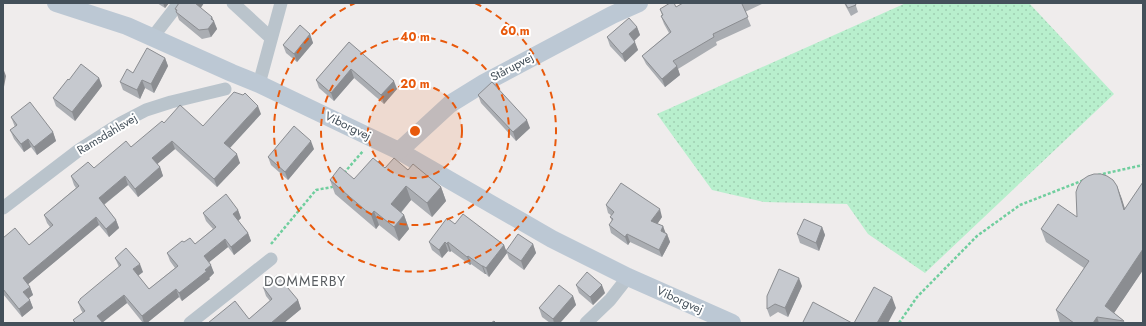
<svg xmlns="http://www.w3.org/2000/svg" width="1146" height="326" viewBox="0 0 1146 326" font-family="Jost,sans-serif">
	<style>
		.grass { fill: url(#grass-dots) }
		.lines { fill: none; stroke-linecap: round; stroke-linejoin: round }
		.path { stroke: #70ce9e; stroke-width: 2.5; stroke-dasharray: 3 2; stroke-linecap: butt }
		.street { stroke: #bac4cc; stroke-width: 13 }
		.secondary { stroke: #bcc8d4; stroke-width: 18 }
		.wall { fill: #aaadb2 }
		.shaded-wall { fill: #8b8d91 }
		.building { fill: #c6c9cf; stroke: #8b8d91 }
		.ring { fill: none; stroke: #e8590c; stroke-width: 2; stroke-dasharray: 7 5 }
		.labels { text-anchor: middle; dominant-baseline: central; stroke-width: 4; stroke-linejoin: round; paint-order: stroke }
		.street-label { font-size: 12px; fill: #44505a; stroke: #fff }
		.quarter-label { font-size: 14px; letter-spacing: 1px; fill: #595d61; stroke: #fff }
		.centre { fill: #e8590c; stroke: #fff; stroke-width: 2 }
		.ring-label { font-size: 12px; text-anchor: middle; font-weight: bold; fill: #e8590c; stroke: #fff; stroke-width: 4; stroke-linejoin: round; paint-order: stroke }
	</style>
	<defs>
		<pattern id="grass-dots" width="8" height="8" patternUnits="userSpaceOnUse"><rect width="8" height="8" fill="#b8efcd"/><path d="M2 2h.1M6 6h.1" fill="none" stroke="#9fcfb2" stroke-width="1.8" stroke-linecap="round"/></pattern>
	</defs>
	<rect width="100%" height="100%" fill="#efecec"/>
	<path class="grass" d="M906 3H1029L1114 94 925 273 868 234 847 204 764 202 712 190 657 114Z"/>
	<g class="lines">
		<g class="path">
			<path d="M344 173 363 151"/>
			<path d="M1098 175 1143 165"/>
			<path d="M271 244 316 190 332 187 335 185"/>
			<path d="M899 323 917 297 977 236 1020 205 1084 180"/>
		</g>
		<g class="street">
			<path d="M233 3 271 38"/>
			<path d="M152 38 179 3"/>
			<path d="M259 84 281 3"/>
			<path d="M3 208 79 150 121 123 146 110 171 102 225 89"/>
			<path d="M190 323 271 259"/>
			<path d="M586 323 610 300 628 277"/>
		</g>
		<g class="secondary">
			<path d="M56 3 127 26 232 73 259 84 399 151 552 239 628 277 732 323"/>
			<path d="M399 151 450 104 484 83 612 15 639 3"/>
		</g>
	</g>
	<g class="wall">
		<path d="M157 3H169L165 8Z"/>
		<path d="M179 3H204L201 8 214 21 217 29 211 37 202 39 179 20 175 9Z"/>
		<path d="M683 3H764L745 12 751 26 716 42 717 45 678 69 680 75 665 87 646 64 642 56 669 33 664 24 661 16 662 15 660 9 676 7Z"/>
		<path d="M844 3H855L858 12 851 16Z"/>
		<path d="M637 27 640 35 634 41 638 50 625 62 610 46 607 37Z"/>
		<path d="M310 34 313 43 297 62 286 53 283 45Z"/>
		<path d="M349 42 397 89 384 104 354 78 334 101 319 88 316 80Z"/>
		<path d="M165 58 168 66 154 93 145 88 140 99 123 90 120 82 133 73Z"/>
		<path d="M99 78 102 86 75 121 56 106 53 98 69 80Z"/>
		<path d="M478 95 530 128 516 141 481 103Z"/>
		<path d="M261 114 230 148 240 163 217 187 175 149 157 164 160 167 163 176 138 197 128 185 104 205 116 220 119 228 109 237 99 225 28 284 30 287 33 295 29 298 33 308 22 317 3 294V238L29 245 50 227 47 223 44 215 76 188 74 185 71 176 94 168 131 147 164 123 203 126Z"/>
		<path d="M11 117 53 132 56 141 37 155 31 147 24 152 14 139 10 130 15 127Z"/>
		<path d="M314 149 288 180 271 165 268 157Z"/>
		<path d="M385 168 408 170 441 187 446 201 432 217 411 200 401 213 404 215 409 229 399 241 379 225 376 229 335 194 330 180 354 179Z"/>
		<path d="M1143 182V270L1114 313 1124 321 1125 323H1060L1056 310 1084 268 1046 242 1041 229 1077 217 1117 186 1125 209Z"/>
		<path d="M606 205 662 217 657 224 663 226 665 233 667 234 670 242 662 257 630 242 628 245 611 233 609 225 612 221 610 217 612 216 608 213Z"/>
		<path d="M238 210 241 218 238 221 248 233 251 241 234 255 228 247 209 262 214 273 209 278 210 279 182 301 179 297 147 323H143L127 303 102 322 103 323H74L73 320 83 313 81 310 78 302 119 267 115 258 143 272 138 276 149 289 175 268 170 261 167 253 184 242 195 244 213 229 206 221 203 213Z"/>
		<path d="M455 224 504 245 506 251 533 244 536 253 524 270 509 259 507 253 489 277 486 274H485L471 264 470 265 451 251 450 252 448 251 442 258 432 250 429 242Z"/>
		<path d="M822 227 825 235 819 251 800 243 797 234Z"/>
		<path d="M576 285 605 293 593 305 579 293Z"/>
		<path d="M802 286 788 317 778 312 770 317 767 309Z"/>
		<path d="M263 287 298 300 301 309 284 323H208L249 319 270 301 266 296Z"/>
		<path d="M573 296 576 305 560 323H550L542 317 539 308Z"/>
	</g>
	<g class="shaded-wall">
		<path d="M163 3H169L165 8Z"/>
		<path d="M195 3H204L198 11Z"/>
		<path d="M212 17 217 29 211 37 208 29 211 19Z"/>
		<path d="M637 27 640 35 632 43 629 34Z"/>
		<path d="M310 34 313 43 297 62 294 54Z"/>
		<path d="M635 42 638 50 625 62 622 54Z"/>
		<path d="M165 58 168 66 154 93 151 84Z"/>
		<path d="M677 66 680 75 665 87 662 79Z"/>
		<path d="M3 68 6 76 3 92Z"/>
		<path d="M351 69 354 78 334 101 331 93Z"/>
		<path d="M99 78 102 86 75 121 72 112Z"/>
		<path d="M142 80 145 88 140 99 137 90Z"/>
		<path d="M394 81 397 89 384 104 381 95Z"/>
		<path d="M258 106 261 114 227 151 224 143Z"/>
		<path d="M527 120 530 128 516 141 513 132Z"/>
		<path d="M53 132 56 141 37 155 34 147Z"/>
		<path d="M28 139 31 147 24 152 21 144Z"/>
		<path d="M172 141 175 149 155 166 152 158Z"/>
		<path d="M311 141 314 149 288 180 285 172Z"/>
		<path d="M237 154 240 163 217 187 214 179Z"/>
		<path d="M160 167 163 176 138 197 135 189Z"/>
		<path d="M125 176 128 185 102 206 99 198Z"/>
		<path d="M406 186 411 200 396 218 391 204Z"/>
		<path d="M1117 186 1122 199 1129 223 1124 210Z"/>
		<path d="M441 187 446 201 432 217 427 203Z"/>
		<path d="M660 209 662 217 654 229 651 221Z"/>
		<path d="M238 210 241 218 236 223 233 214Z"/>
		<path d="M374 211 379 225 376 229 371 215Z"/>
		<path d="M404 215 409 229 399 241 394 227Z"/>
		<path d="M96 217 99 225 26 286 23 278Z"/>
		<path d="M116 220 119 228 109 237 106 229Z"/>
		<path d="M663 226 666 234 661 231Z"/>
		<path d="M822 227 825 235 819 251 816 243Z"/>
		<path d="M248 233 251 241 234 255 231 247Z"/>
		<path d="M627 234 630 242 628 245 625 237Z"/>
		<path d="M667 234 670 242 662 257 659 250Z"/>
		<path d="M225 239 228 247 207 264 204 256Z"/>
		<path d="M445 242 448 251 442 258 439 250Z"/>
		<path d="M448 242 451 251 450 252 447 244Z"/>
		<path d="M533 244 536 253 524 270 521 261Z"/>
		<path d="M504 245 507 253 489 277 486 268Z"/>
		<path d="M1143 249V270L1110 319 1105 306Z"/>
		<path d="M468 256 471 264 470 265 467 257Z"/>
		<path d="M140 264 143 272 136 277 133 269Z"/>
		<path d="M211 265 214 273 209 278 210 279 182 301 179 293Z"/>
		<path d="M482 266H483L486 274H485Z"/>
		<path d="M799 278 802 286 788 317 785 308Z"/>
		<path d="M602 285 605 293 593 305 590 297Z"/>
		<path d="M30 287 33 295 26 300 23 292Z"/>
		<path d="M176 289 179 297 147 323H144L142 316Z"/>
		<path d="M124 295 127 303 102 323 97 316Z"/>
		<path d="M573 296 576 305 560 323H554L553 319Z"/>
		<path d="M892 297 896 308 888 323H877Z"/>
		<path d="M30 300 33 308 22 317 19 309Z"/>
		<path d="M298 300 301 309 284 323H271Z"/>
		<path d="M1097 317 1099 323H1093Z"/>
	</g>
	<g class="building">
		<path d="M179 3H195L212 17 211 19 214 21 208 29 199 30 176 12 177 10 175 9Z"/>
		<path d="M670 3H674L676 7 683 3H743L742 4 748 17 713 34 714 37 673 61 677 66 662 79 642 56 671 32 661 16 663 15 660 9Z"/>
		<path d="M845 3H855L856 5 848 8Z"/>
		<path d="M629 18 637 27 629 34 635 42 622 54 607 37Z"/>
		<path d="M300 25 310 34 294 54 283 45Z"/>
		<path d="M349 42 394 81 381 95 351 69 331 93 316 80Z"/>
		<path d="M147 48 165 58 151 84 142 80 137 90 120 82 127 69 133 73Z"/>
		<path d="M81 64 99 78 72 112 53 98 68 79 69 80Z"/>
		<path d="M492 82 527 120 513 132 478 95Z"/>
		<path d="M234 92 243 95 245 93 258 106 224 143 237 154 214 179 172 141 152 158 160 167 135 189 125 176 99 198 116 220 106 229 96 217 23 278 30 287 23 292 30 300 19 309 3 289V238L15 228 29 245 53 225 44 215 79 186 71 176 88 162 94 168 126 141 131 147 162 121 164 123 180 105 203 126Z"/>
		<path d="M30 102 53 132 34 147 28 139 21 144 10 130 17 125 11 117Z"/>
		<path d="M294 126 311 141 285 172 268 157Z"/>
		<path d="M373 158 385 168 394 158 408 170 413 164 441 187 427 203 406 186 391 204 404 215 394 227 374 211 371 215 330 180 340 167 354 179Z"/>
		<path d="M1094 174H1101L1107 176 1113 180 1117 186 1124 210 1143 182V249L1105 306 1124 321 1097 317 1093 323H1074L1056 310 1089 261 1041 229 1058 204 1077 217 1076 192 1078 186 1082 180 1088 176Z"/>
		<path d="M621 183 660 209 651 221 663 226 661 231 667 234 659 250 627 234 625 237 609 225 613 219 610 217 614 212 606 205Z"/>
		<path d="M226 194 238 210 233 214 248 233 231 247 225 239 204 256 211 265 205 270 207 271 179 293 176 289 142 316 124 295 97 316 103 323H76L73 320 85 311 78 302 80 300V299L121 265 115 258 126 248 140 264 133 269 149 289 178 266 167 253 182 241 184 242 190 238 195 244 216 227 203 213Z"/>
		<path d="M463 214 504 245 486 268 483 266H482L468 256 467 257 448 242 447 244 445 242 439 250 429 242 447 218 455 224Z"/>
		<path d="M804 219 822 227 816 243 797 234Z"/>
		<path d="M518 234 533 244 521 261 506 251Z"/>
		<path d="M779 269 799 278 785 308 775 304 767 309V296Z"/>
		<path d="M587 272 602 285 590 297 576 285Z"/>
		<path d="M277 275 298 300 271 323H208L235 301 249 319 272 299 263 287Z"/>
		<path d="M559 285 573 296 553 319 539 308Z"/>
		<path d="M874 287 892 297 877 323H854Z"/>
		<path d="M813 302 852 323H805L803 322Z"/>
		<path d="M494 321 496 323H491Z"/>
	</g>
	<circle cx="415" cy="131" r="47" fill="#e8590c" fill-opacity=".12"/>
	<g class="ring">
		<circle cx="415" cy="131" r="47"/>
		<circle cx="415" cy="131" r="94"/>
		<path d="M475 3A141 141 0 1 1 355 3"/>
	</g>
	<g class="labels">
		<g class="street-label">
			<text transform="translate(512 67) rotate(-28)">Stårupvej</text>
			<text transform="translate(348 126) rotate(26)">Viborgvej</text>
			<text transform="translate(107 134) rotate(-31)">Ramsdahlsvej</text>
			<text transform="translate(680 300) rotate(24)">Viborgvej</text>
		</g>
		<g class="quarter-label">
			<text x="305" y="281">DOMMERBY</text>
		</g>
	</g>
	<circle cx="415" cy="131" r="6" class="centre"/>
	<g class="ring-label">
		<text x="515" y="35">60 m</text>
		<text x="415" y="41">40 m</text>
		<text x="415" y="88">20 m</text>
	</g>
	<rect width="1146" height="326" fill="none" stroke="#44505a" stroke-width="8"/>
</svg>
